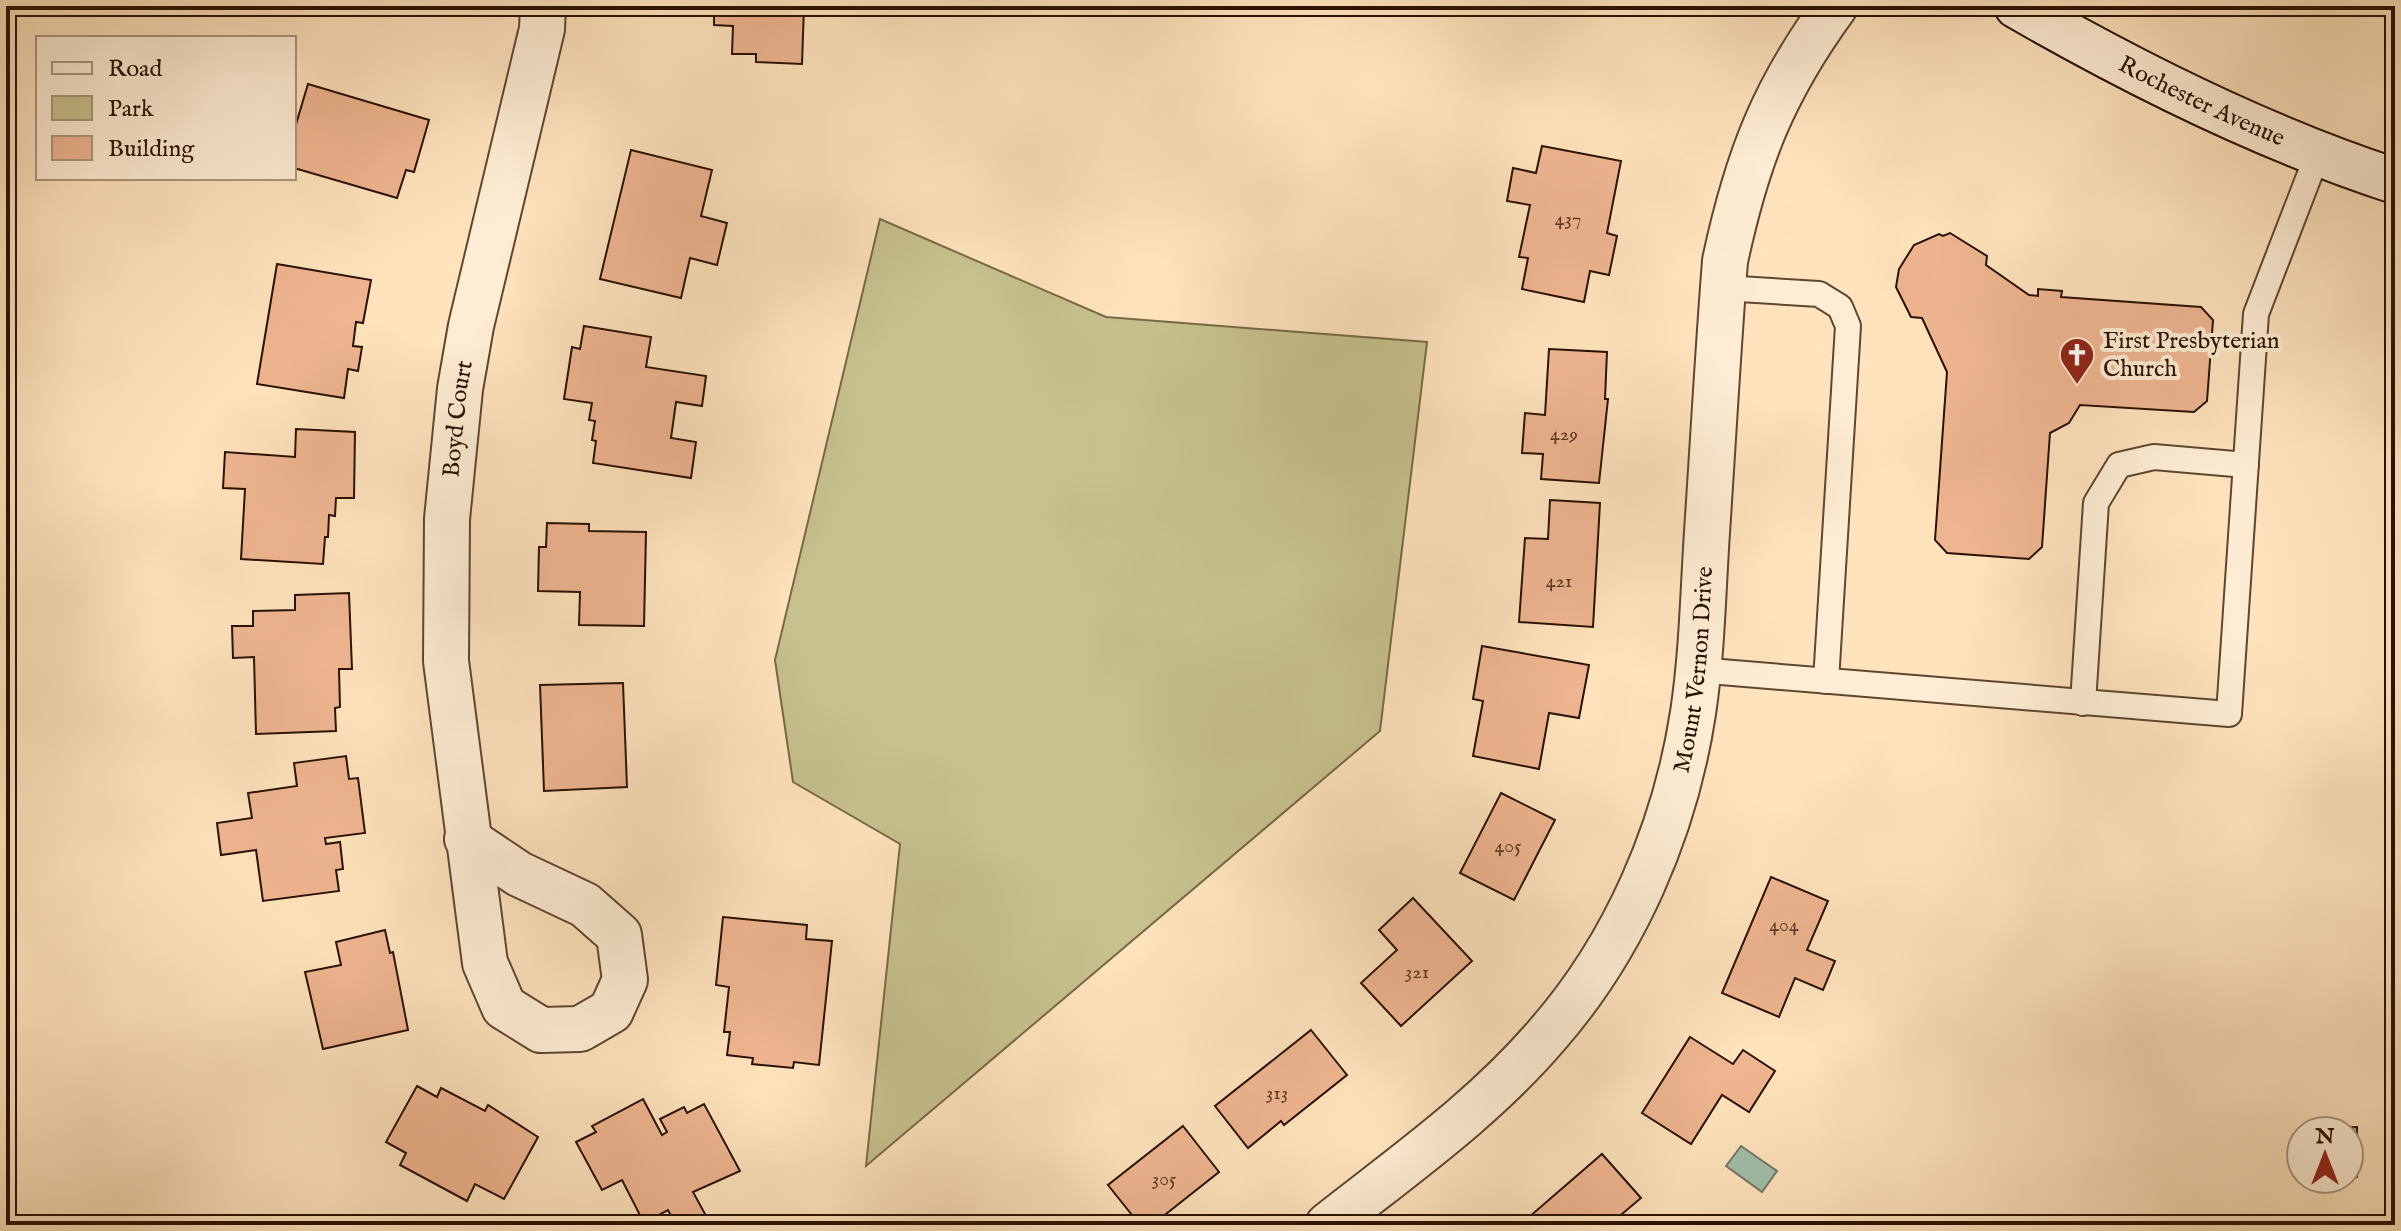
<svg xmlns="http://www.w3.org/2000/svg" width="2401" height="1231" viewBox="0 0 2401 1231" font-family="'IM FELL English',serif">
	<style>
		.green { fill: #c6c18d; stroke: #786946; stroke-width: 2 }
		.water { fill: #a1bfaa; stroke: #717966; stroke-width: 2 }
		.building { fill: #efb591; stroke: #291100; stroke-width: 2 }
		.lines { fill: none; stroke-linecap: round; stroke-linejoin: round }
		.lane-casing { stroke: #5e462f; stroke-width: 28 }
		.street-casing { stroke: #5e462f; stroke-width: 48 }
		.secondary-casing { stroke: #291100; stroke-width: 48 }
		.lane { stroke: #feedd4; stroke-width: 24 }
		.street { stroke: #feedd4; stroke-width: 44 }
		.secondary { stroke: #feedd4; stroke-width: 44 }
		.labels { text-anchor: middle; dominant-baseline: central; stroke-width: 8; stroke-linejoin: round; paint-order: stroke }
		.number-label { font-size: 20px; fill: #5a3a24 }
		.street-label { font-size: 24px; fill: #291100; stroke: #feedd4 }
		.poi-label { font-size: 24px; fill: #291100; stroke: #feedd4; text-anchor: start }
	</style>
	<rect width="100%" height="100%" fill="#fee3bd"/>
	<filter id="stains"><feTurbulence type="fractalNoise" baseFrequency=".0025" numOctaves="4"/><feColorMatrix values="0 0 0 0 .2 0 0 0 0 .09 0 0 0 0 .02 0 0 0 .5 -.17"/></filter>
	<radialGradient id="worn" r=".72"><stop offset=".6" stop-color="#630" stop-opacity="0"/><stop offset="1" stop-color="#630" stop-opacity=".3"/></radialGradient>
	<path class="green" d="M880 219 1106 317 1427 342 1380 731 866 1166 900 844 793 782 775 660Z"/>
	<path class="water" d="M1741 1146 1777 1171 1762 1192 1726 1166Z"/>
	<g class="building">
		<path d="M714 6H804L802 64 756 62V54H732L733 26 714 25Z"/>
		<path d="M308 84 429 120 414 172 406 170 397 198 294 168V131Z"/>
		<path d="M1542 146 1621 161 1607 233 1617 236 1609 275 1590 271 1584 302 1522 289 1528 258 1519 257 1530 205 1507 201 1513 168 1536 173Z"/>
		<path d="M631 150 712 170 701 216 727 223 717 265 690 258 681 298 600 279Z"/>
		<path d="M1950 233 1987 256 1986 265 2029 295 2038 296V289L2062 291 2061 297 2201 307 2213 320 2207 401 2194 412 2080 405 2069 423 2050 433 2042 547 2029 559 1947 553 1935 540 1947 372 1922 318 1911 317 1896 287 1899 269 1914 245 1939 234 1943 236Z"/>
		<path d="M277 264 371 280 363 323 356 322 353 346 362 347 358 371 348 369 344 398 257 384Z"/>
		<path d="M584 326 651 337 646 367 706 376 702 406 676 402 671 438 696 442 691 478 593 463 596 441 592 440 595 421 589 420 592 403 564 399 572 347 580 349Z"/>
		<path d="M1549 349 1607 352 1605 399H1608L1599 483 1541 479 1543 454 1522 453 1525 413 1545 415Z"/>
		<path d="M296 429 355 432 354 498H336L335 516 329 515 328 537H325L323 564 241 559 245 489 223 488 225 452 295 457Z"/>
		<path d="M1550 500 1600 503 1593 627 1519 622 1525 538 1548 539Z"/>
		<path d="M547 523 589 524V531L646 532 644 626 579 625 580 592 538 591 539 547H546Z"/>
		<path d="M349 593 352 669H339L340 707 335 708 336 731 256 734 254 657 233 658 232 626H253V611L295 610V595Z"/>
		<path d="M1482 646 1589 665 1579 718 1549 713 1539 769 1473 756 1483 701 1473 699Z"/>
		<path d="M623 683 627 787 544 791 540 685Z"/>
		<path d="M346 756 349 779 358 778 365 833 325 838 326 844 340 842 343 869 336 870 339 891 263 901 256 850 221 855 217 823 252 818 248 793 297 786 294 763Z"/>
		<path d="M1501 793 1555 820 1514 900 1460 873Z"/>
		<path d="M1771 877 1828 901 1807 950 1835 961 1823 990 1795 978 1779 1017 1722 993Z"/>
		<path d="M1413 898 1472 961 1401 1026 1361 983 1397 950 1379 930Z"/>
		<path d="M723 917 807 925 806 939 832 941 819 1065 794 1062 793 1068 752 1064 753 1058 727 1055 730 1032H724L729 987 716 985Z"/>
		<path d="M385 930 390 953 393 952 408 1030 323 1049 305 972 341 965 336 942Z"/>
		<path d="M1311 1030 1347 1075 1284 1125 1281 1121 1248 1148 1215 1106Z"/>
		<path d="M1690 1037 1733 1064 1743 1050 1775 1071 1749 1112 1722 1095 1691 1144 1642 1113Z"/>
		<path d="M417 1086 437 1097 441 1088 485 1111 488 1105 538 1137 504 1199 475 1184 467 1201 400 1165 406 1153 386 1142Z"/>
		<path d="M643 1099 662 1135 667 1132 660 1119 684 1107 687 1113 704 1104 740 1171 693 1192 711 1225H676L668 1210 644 1223 622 1180 602 1190 576 1142 596 1132 592 1126Z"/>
		<path d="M1183 1126 1219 1172 1152 1225H1140L1108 1185Z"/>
		<path d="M2357 1127V1177H2349V1131H2301V1128Z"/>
		<path d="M1602 1154 1641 1198 1609 1225H1536L1529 1217Z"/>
	</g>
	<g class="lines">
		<defs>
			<g id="lane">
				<path d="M1723 288 1819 294 1840 307 1848 326 1826 681"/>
				<path d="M1697 670 2229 714 2256 314 2318 153"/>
				<path d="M2083 703 2096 503 2119 465 2154 457 2246 465"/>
			</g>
			<g id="street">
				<path id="s1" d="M467 839 519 874 585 905 619 935 625 980 611 1011 580 1029 541 1030 504 1007 485 963 446 661 447 519 460 389 471 326 542 29 543 6"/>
				<path id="s2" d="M1328 1225C1404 1165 1484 1109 1547 1035 1625 946 1675 830 1693 713 1702 654 1703 593 1707 532 1713 442 1718 351 1725 261 1747 158 1773 91 1835 6"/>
			</g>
			<g id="secondary">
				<path id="s3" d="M2017 6C2137 75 2263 138 2395 181"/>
			</g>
		</defs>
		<use href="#lane" class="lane-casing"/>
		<use href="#street" class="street-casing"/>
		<use href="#secondary" class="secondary-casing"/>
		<use href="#lane" class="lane"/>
		<use href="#street" class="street"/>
		<use href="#secondary" class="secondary"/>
	</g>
	<defs>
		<symbol id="church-pin" viewBox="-11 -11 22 30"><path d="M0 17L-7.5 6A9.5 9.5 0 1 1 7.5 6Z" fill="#8f2418" stroke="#feedd4"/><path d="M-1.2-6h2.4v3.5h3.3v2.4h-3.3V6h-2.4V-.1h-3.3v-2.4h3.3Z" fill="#fff"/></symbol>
	</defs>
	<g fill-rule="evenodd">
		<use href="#church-pin" x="2057" y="335" width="40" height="54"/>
	</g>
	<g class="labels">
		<g class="number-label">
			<text x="1568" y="219">437</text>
			<text x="1564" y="434">429</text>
			<text x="1559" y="581">421</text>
			<text x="1508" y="846">405</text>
			<text x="1784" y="925">404</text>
			<text x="1417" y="972">321</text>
			<text x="1277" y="1093">313</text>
			<text x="1164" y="1179">305</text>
		</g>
		<g class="street-label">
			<text stroke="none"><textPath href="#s3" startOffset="208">Rochester Avenue</textPath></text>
			<text stroke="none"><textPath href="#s1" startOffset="974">Boyd Court</textPath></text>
			<text stroke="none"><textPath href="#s2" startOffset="692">Mount Vernon Drive</textPath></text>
		</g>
		<g class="poi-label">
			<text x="2103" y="341">First Presbyterian<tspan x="2103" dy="28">Church</tspan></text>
		</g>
	</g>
	<rect width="2401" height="1231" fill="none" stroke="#fee3bd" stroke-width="32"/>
	<rect x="8" y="8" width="2385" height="1215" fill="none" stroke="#291100" stroke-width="4"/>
	<rect x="16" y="16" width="2369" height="1199" fill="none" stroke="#291100" stroke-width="2"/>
	<rect x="36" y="36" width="260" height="144" fill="#feedd4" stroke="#a9957f" stroke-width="2"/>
	<rect x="52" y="62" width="40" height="12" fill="#feedd4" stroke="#a9957f" stroke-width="2"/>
	<text x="108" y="76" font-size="24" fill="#291100">Road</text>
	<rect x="52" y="96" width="40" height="24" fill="#c6c18d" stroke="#a9957f" stroke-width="2"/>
	<text x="108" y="116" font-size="24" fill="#291100">Park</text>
	<rect x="52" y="136" width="40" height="24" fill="#efb591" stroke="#a9957f" stroke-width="2"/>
	<text x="108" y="156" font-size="24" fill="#291100">Building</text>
	<g transform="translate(2325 1155)"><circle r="38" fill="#feedd4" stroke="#a9957f" stroke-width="2"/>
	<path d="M0-6L14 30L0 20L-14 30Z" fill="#8f2418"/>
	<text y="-12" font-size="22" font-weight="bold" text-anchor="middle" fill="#291100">N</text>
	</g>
	<rect width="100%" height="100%" filter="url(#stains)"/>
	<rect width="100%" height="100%" fill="url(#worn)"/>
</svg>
